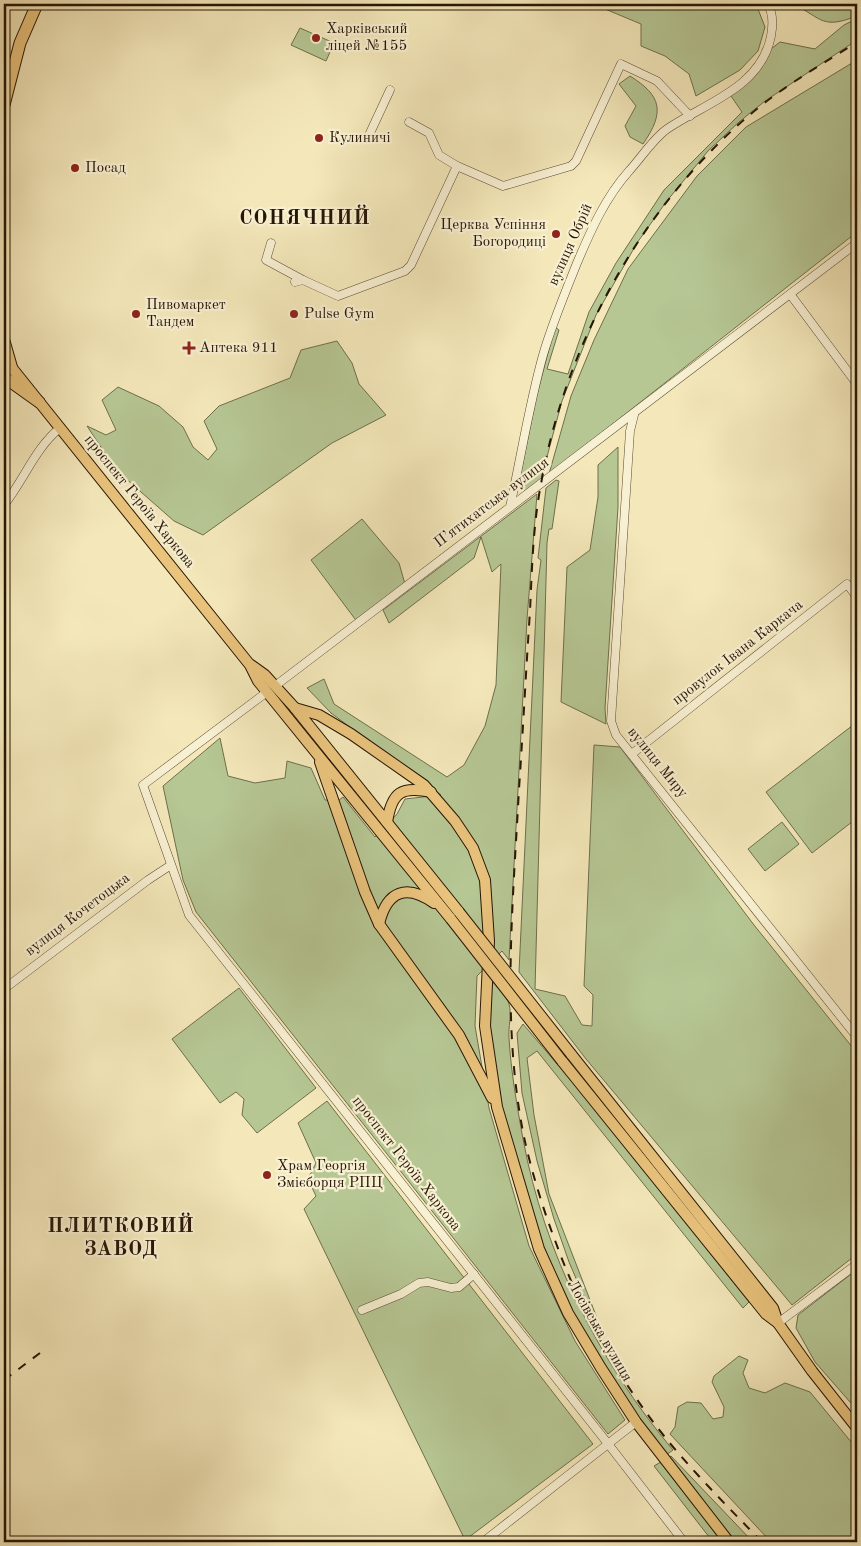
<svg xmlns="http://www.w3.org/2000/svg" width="861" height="1546" viewBox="0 0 861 1546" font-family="'Old Standard TT',serif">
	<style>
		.green { fill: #b6c794; stroke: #6e6e4c }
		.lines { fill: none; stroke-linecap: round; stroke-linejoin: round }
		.minor-casing { stroke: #5a4a32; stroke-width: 9 }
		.major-casing { stroke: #271504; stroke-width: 12 }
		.highway-casing { stroke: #271504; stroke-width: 13 }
		.minor { stroke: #f8f0d2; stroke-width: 8 }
		.major { stroke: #eac47d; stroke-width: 10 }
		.highway { stroke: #eac47d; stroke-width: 11 }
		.rail { stroke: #271504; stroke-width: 2; stroke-dasharray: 9 9; stroke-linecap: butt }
		.major-bridge-casing { stroke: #271504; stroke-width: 12; stroke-linecap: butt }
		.major-bridge { stroke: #eac47d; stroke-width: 10 }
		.poi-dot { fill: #8f2418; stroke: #f8f0d2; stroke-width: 2 }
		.labels { text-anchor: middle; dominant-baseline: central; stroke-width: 4.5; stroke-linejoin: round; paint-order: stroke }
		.poi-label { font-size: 15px; fill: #271504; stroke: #f8f0d2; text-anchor: start }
		.street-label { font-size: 15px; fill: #271504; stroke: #f8f0d2 }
		.district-label { font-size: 20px; font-weight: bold; letter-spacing: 1px; fill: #271504; stroke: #f8f0d2 }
	</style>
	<rect width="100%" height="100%" fill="#f4e8ba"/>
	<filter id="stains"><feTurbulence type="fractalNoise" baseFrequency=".004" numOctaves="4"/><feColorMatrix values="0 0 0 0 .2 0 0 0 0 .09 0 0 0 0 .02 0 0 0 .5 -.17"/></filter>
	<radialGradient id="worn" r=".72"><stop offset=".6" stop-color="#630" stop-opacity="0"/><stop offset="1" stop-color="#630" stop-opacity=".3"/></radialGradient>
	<g class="green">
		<path d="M593 4H756L765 27 758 51 740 70 696 96 689 74 665 56 641 46V24Z"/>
		<path d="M794 4H857V16C823 29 823 20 794 4Z"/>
		<path d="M854 20H857V40L765 101 739 122 708 151 666 202 637 243 596 315 562 401 541 479 527 492 518 487 536 398 555 327 559 330 547 369 568 374 589 312 616 263 664 190 742 112 731 96 753 76 771 49 780 42 815 49 844 25Z"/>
		<path d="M300 28 334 43 326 61 291 45Z"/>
		<path d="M857 60V232L549 474 571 396 594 340 628 269 697 176 746 127Z"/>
		<path d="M630 76C662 96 665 112 643 144L630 137 625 126 636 106 619 84Z"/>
		<path d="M337 341 352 363 359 384 386 415 332 443 203 535 174 521 116 470 87 426 106 435 116 430 102 400 118 387 159 406 183 427 193 447 208 460 217 449 204 421 219 406 290 378 301 350Z"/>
		<path d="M618 447V507L605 708 606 724 561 702 567 567 590 550 598 497V465Z"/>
		<path d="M556 480 559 481 552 529H549L547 543 535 989 565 996 582 1025 592 1026 593 995 584 986 594 745 620 747 754 925 857 1053V1254L792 1305 586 1059 519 972 537 590 541 560 538 558 546 488Z"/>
		<path d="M537 494 527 619 509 960 502 951 493 960 676 1192 722 1254 491 962 477 976 475 1026 489 1108 529 1246 575 1341 625 1420 608 1434 196 912 183 880 163 786 220 738 228 776 255 783 285 778 287 761 311 768 325 800H339L343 797 375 837 383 828 285 706 287 704 386 826 397 814 405 799 441 795 331 713 307 688 324 679 334 704 447 777 464 765 485 726 496 685 501 564 492 572 481 537 474 558 389 623 383 610Z"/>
		<path d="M362 519 399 563 405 584 358 623 311 560Z"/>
		<path d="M857 722V818L812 853 766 792Z"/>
		<path d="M782 822 799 844 765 871 748 849Z"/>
		<path d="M493 982C498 988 507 997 509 1004 512 1014 508 1028 509 1038 511 1072 517 1106 523 1139 544 1253 599 1362 673 1450L666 1455 644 1428 590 1348 547 1262 503 1124 488 1028 489 1000Z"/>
		<path d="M239 988 316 1088 257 1133 242 1115 244 1099 236 1092 220 1103 172 1039Z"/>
		<path d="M523 1024 603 1118 749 1302 743 1308 537 1051 527 1058 534 1115 549 1194 602 1331 593 1318 569 1262 554 1219 537 1161 522 1093 517 1033Z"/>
		<path d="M327 1101 593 1444 465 1540 304 1209 316 1196 308 1179 316 1163 298 1123Z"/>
		<path d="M855 1271H857V1410L815 1362 796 1328 798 1315Z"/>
		<path d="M739 1356 748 1360 743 1373 749 1388 765 1393 785 1383 810 1392 857 1449V1542H771L670 1434 675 1427 678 1407 687 1402 701 1403 713 1419 723 1417 724 1407 712 1382 714 1376Z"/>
		<path d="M671 1456 753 1542H713L654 1466Z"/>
	</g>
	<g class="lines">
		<defs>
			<g id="minor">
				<path d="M409 122 429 133 439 155 457 166"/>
				<path d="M370 133 390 90"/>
				<path d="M271 243 266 260 303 280"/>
				<path d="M295 282 303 280 338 296 405 271 411 265 457 166 503 186 571 166 576 161 621 64 657 81 690 116"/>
				<path d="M790 294 857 384"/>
				<path d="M634 415 630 431 611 721 616 735 857 1037"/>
				<path d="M4 505C24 480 35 448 60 428"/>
				<path d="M510 507C521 457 529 405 543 355 552 324 565 293 577 263 591 230 605 198 629 171 641 158 653 139 667 129 705 103 761 88 771 36 773 25 774 13 767 4"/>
				<path d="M275 686 857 243"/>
				<path d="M267 692 143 785 189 915 609 1445 684 1542"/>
				<path d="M633 753 847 584 857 597"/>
				<path d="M4 989 148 880 171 865"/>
				<path d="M362 1310 401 1294 419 1283 428 1282 451 1288 459 1287 474 1274"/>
				<path d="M778 1323 857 1264"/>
				<path d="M483 1542 636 1422"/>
			</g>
			<g id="major">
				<path d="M8 363 250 665 258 681 451 919"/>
				<path d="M251 665 265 675 295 708 459 912"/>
				<path d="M295 708 319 715 351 734 424 785 455 821 473 848 485 880 489 941 485 1026 497 1107 539 1249 568 1313 601 1368 636 1422 729 1542"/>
				<path d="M320 762 365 892 379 924 459 1035 492 1098"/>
				<path d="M387 822C392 792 401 786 431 792"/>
				<path d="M379 924C387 890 407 884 434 903"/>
				<path d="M571 1054 773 1308 778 1323"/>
				<path d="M562 1061 766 1314 778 1323 812 1371 857 1428"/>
			</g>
			<g id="highway">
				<path d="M4 105 20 43 37 4"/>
				<path d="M4 341 12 369"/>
				<path d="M4 377 39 402"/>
			</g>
		</defs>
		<use href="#minor" class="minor-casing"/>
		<use href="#major" class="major-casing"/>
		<use href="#highway" class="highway-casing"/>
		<use href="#minor" class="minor"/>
		<use href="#major" class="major"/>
		<use href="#highway" class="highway"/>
		<g class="rail">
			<path d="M4 1380 44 1350"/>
			<path d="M762 1542C729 1508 694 1473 664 1436 618 1378 581 1312 556 1243 544 1212 531 1170 524 1137 501 1024 513 904 519 789 523 730 526 670 530 611 532 569 533 525 541 484 566 341 645 200 758 108 789 83 824 63 857 42"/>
		</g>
		<defs>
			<g id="major-bridge">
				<path d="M459 912 571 1054"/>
				<path d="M451 919 562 1061"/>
			</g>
		</defs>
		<use href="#major-bridge" class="major-bridge-casing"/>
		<use href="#major-bridge" class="major-bridge"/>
	</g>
	<g class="poi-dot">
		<circle cx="316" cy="38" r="5"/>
		<circle cx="319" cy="138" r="5"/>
		<circle cx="75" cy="168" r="5"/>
		<circle cx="556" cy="234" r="5"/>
		<circle cx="136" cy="314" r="5"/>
		<circle cx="294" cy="314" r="5"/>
		<path d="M186.5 340.5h5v5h5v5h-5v5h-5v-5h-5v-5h5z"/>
		<circle cx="267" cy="1175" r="5"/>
	</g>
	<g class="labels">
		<g class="poi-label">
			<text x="326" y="29">Харківський<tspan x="326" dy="17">ліцей №155</tspan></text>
			<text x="329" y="138">Кулиничі</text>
			<text x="85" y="168">Посад</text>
			<text x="546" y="225" text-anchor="end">Церква Успіння<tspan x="546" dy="17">Богородиці</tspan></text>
			<text x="146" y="305">Пивомаркет<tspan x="146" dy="17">Тандем</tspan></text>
			<text x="304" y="314">Pulse Gym</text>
			<text x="199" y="348">Аптека 911</text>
			<text x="277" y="1166">Храм Георгія<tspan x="277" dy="17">Змієборця РПЦ</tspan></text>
		</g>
		<g class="street-label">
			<text transform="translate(571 245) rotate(-66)">вулиця Обрій</text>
			<text transform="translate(139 502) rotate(51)">проспект Героїв Харкова</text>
			<text transform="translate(492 503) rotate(-37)">П’ятихатська вулиця</text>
			<text transform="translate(738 653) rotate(-38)">провулок Івана Каркача</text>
			<text transform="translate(657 763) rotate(51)">вулиця Миру</text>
			<text transform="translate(78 915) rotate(-37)">вулиця Кочетоцька</text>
			<text transform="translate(406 1164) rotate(52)">проспект Героїв Харкова</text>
			<text transform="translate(599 1331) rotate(60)">Лосівська вулиця</text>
		</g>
		<g class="district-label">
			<text x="305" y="219">СОНЯЧНИЙ</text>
			<text x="121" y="1227">ПЛИТКОВИЙ<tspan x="121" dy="23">ЗАВОД</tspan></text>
		</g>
	</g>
	<rect width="861" height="1546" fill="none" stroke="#f4e8ba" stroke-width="20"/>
	<rect x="5" y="5" width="851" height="1536" fill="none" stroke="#271504" stroke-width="2.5"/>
	<rect x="10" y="10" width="841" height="1526" fill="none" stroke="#271504"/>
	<rect width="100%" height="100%" filter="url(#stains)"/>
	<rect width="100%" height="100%" fill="url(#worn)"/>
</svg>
